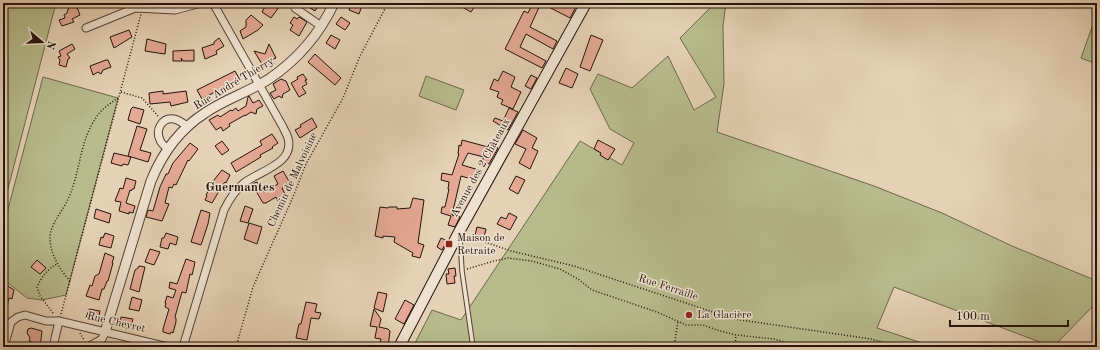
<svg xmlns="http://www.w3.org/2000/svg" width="1100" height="350" viewBox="0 0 1100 350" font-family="'Old Standard TT',serif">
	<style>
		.green { fill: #b7bb8c; stroke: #6e674c }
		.building { fill: #e4a894; stroke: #25130c }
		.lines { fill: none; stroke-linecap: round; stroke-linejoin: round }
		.service-casing { stroke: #554236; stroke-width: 5.5 }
		.minor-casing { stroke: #554236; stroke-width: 9 }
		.tertiary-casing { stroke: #554236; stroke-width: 11 }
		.secondary-casing { stroke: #25130c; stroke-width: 12 }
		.path { stroke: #25130c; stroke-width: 1.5; stroke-dasharray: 1 2; stroke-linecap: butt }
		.service { stroke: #eee1cf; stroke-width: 3.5 }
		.minor { stroke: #eee1cf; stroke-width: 7 }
		.tertiary { stroke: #eee1cf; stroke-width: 9 }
		.secondary { stroke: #eee1cf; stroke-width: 10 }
		.poi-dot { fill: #8f2418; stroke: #eee1cf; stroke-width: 1.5 }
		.labels { text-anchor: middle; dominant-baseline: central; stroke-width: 3; stroke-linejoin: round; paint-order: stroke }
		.street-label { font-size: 11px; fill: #25130c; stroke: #eee1cf }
		.poi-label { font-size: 11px; fill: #25130c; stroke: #eee1cf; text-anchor: start }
		.quarter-label { font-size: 13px; font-weight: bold; fill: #25130c; stroke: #eee1cf }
	</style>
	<rect width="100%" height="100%" fill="#e5d1b5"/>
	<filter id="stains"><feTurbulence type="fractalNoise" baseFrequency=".005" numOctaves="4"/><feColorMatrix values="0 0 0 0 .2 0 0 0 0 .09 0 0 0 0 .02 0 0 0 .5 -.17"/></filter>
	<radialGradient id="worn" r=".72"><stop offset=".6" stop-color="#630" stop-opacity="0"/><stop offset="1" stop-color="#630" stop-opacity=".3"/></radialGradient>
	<g class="green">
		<path d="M3 3H56L3 208Z"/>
		<path d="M715 3H726L723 26 724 84 717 132 874 186 942 213 1012 246 1097 281V302L1053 347 894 287 877 328 934 347H413L432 310 461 320 580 141 622 165 634 143 610 129 590 89 598 74 632 88 668 56 694 110 716 97 680 38Z"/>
		<path d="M1097 13V49L1096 52 1097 53V64L1081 58Z"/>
		<path d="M426 76 464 90 456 110 419 96Z"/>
		<path d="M43 77 118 98 66 295 42 300 27 298 3 279V228Z"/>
	</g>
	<g class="building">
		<path d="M267 3H282L271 18 262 12Z"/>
		<path d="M302 3H320L315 11Z"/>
		<path d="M353 3H363L359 14 349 10 351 4Z"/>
		<path d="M455 3H477L471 12Z"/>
		<path d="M533 3H578L570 18 541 3 530 27 557 41 553 49 526 34 520 47 546 61 542 68 505 49 524 11 528 13Z"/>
		<path d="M76 5 80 15 72 19 74 22 62 26 59 20 65 18 64 15 67 13 69 7Z"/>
		<path d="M251 15 263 25 258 30 243 39 240 31 246 27V20Z"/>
		<path d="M294 17 297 19 299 17 307 22 299 36 290 30 293 25 290 23Z"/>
		<path d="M341 17 350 23 345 30 336 24Z"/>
		<path d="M129 30 132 37 114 48 110 37Z"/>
		<path d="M331 35 340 40 335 49 326 43Z"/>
		<path d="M591 35 603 40 590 71 580 67Z"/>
		<path d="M219 38 224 46 216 51 217 54 205 59 202 48 214 44V42Z"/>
		<path d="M147 39 166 44 165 54 145 51Z"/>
		<path d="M72 44 75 49 67 54 70 58 68 59 66 67 59 65 60 60 58 57 61 56 59 51Z"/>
		<path d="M269 44 276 58 271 60 274 64 265 69 254 51 265 54Z"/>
		<path d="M194 50V61H183L181 58 182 61H173V51Z"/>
		<path d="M315 54 341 78 335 85 308 62Z"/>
		<path d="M106 60H108L111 67 103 70 101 74 98 72 93 75 90 66Z"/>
		<path d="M566 68 578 74 572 88 559 83Z"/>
		<path d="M235 71 240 80 226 89 224 87 202 99 197 90Z"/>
		<path d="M503 71 515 77 511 87 521 92 513 109 501 104 503 100 497 97 499 92 490 89 494 79 498 81Z"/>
		<path d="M303 74 307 80H305L307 84 302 87 306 93 299 97 291 83 298 79 297 77Z"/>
		<path d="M531 75 537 78 531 89 525 86Z"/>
		<path d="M281 79 286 81 290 90 283 94 282 98 279 96 274 99 270 93 276 90 273 84Z"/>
		<path d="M163 91V94L186 91 188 102 171 106 170 102 150 104 149 93Z"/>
		<path d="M249 96 253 103 259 100 263 106 257 109 256 114 251 112 245 116V115L229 124 230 126 223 131 221 127 216 130 209 120 218 115 220 117 231 110 232 111 236 108 238 111 246 106 248 97Z"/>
		<path d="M133 107 144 110 140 124 128 120 131 109Z"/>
		<path d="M509 108 518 112 508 130 493 121 495 118 503 121Z"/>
		<path d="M312 118 317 127 300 138 295 130 301 127 300 125Z"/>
		<path d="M137 126 147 129 140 150 151 153 148 162 128 156Z"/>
		<path d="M523 130 537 138 532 148 538 151 530 169 519 163 526 149 515 144Z"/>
		<path d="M272 134 278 143 272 147 273 148 260 155 261 157 236 172 231 163 262 145 260 141Z"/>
		<path d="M462 140 488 147 489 144 498 148 489 164 482 161 484 157 468 153 462 165 479 170 475 180 461 176 452 215 460 217 455 227 448 225 451 216 441 213 442 207H445L449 189H448L449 182 441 180 442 173 452 175 459 154H458L459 145 461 146Z"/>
		<path d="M598 140 615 149 608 160 600 155 601 153 594 149Z"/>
		<path d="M222 141 229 150 222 155 215 146Z"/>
		<path d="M190 143 198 149 189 161 188 160 176 185 174 184 172 188 169 187 165 203 169 204 162 221 146 217 148 210 153 211 160 187 166 174H168L173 163Z"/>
		<path d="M114 153 131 157 128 165 123 164 122 166 111 163Z"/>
		<path d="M222 170 230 175 226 183 225 182 222 186 212 203 205 200 207 196 206 195 214 180Z"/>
		<path d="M283 171 290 183 282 188 286 196 278 201 276 197 266 203H263L252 184 257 182 264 192 278 184 274 176Z"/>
		<path d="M516 176 525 180 518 194 509 189Z"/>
		<path d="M126 178 136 181 134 189H132L131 191 130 190 126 203 135 206 133 213 129 212V214L119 211 121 202 115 201 120 188 123 189Z"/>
		<path d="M413 198 424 200 418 243 424 245 420 258 412 256 413 253 394 242 395 237 383 236V238L375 236 380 207 388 208 389 207H397V209L410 208Z"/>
		<path d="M245 206 253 209 248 223 240 221Z"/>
		<path d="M96 209 111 214 109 223 94 218Z"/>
		<path d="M201 210 210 213 208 224 201 245 191 242Z"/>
		<path d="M509 213 517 217 510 230 497 224 501 217 506 219Z"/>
		<path d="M249 223 262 227 257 244 244 239Z"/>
		<path d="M477 227 486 229 484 237 475 235Z"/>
		<path d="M105 233 114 236 111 248 99 245 101 237 103 238Z"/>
		<path d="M166 233 178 237 176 245 170 243 168 249 160 247 162 238H164Z"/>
		<path d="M441 238 447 241 442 250 437 247Z"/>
		<path d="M150 249 160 252 154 265 145 262Z"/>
		<path d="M105 253 112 256 114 257 112 263H113L108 281H107L104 289H102L99 300 86 296 90 285 92 286 95 276 99 274Z"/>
		<path d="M186 259 195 262 194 267 192 275 190 274 186 293 182 292 175 317 176 318V322L173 333 171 332 170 334 163 332V329L169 309 165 307 166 303H165L167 296 173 298 176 290 169 288 170 282 177 284Z"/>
		<path d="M37 260 46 268 40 274 31 267Z"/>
		<path d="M139 266 145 267 139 292 130 289 135 270 138 268Z"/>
		<path d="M455 268 456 276H454L455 283 447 284 446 274H449L448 269Z"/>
		<path d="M3 283 14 290 12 299 9 298 5 314H3Z"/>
		<path d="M378 292 387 294 383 312 374 308Z"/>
		<path d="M132 297 142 300 139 311 129 309Z"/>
		<path d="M405 300 414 305 404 324 395 319Z"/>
		<path d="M306 302 317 304 315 312 321 313 319 319 311 318 307 340 296 338 299 324H301Z"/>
		<path d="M89 309 100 311 98 321 86 318Z"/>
		<path d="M374 309 381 319 379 327 388 329 390 331 388 347H379L381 339 375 338 377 327 370 326Z"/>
		<path d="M121 317 133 319 130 329 119 326Z"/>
		<path d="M31 328 42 331 40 347 32 345V342L29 341 30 338 27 333 28 329Z"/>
	</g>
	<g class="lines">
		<defs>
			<path id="service" d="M460 237 462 271 473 347"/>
			<g id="minor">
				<path d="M295 8 321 26"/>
				<path d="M86 28 135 8 175 10 201 3"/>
				<path d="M168 149C165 146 161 144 160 140 155 130 162 117 174 119 179 120 183 123 188 127"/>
				<path d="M4 347 11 322 18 317 25 315 46 321H59L168 347"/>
				<path d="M53 347 59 321"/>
				<path d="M88 347 102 339 105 332"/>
				<path d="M183 347 224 210C229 200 235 190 244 183 259 171 295 164 288 138 287 134 284 130 283 127L213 3"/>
			</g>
			<path id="tertiary" d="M105 332 151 181C162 154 180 129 205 113 225 99 249 92 269 79 297 60 320 33 334 3"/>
			<path id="secondary" d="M399 347 459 232 586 3"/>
		</defs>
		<use href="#service" class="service-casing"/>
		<use href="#minor" class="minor-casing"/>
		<use href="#tertiary" class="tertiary-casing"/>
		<use href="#secondary" class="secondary-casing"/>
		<g class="path">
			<path d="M121 92 142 98 158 116"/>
			<path d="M468 236 511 251 574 266 734 319 871 339 900 347"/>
			<path d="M467 269 494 261 508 258 532 261 560 269 578 279 592 290 657 312 686 325H703L720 331 736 335 774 339 802 347"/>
			<path d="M70 281C60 270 50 254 50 238 50 224 63 211 68 199 80 174 79 145 94 121 99 111 109 104 118 98"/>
			<path d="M53 313 40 296 37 287C42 276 47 270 57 264"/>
			<path d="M61 314 141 14"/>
			<path d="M80 333 84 340"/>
			<path d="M236 347 253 287 293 197 306 164 343 98 360 56 388 3"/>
			<path d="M674 347 678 321"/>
			<path d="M735 347 736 335"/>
		</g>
		<use href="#service" class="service"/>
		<use href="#minor" class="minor"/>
		<use href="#tertiary" class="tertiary"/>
		<use href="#secondary" class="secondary"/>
	</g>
	<g class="poi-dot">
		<rect x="445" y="240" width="8" height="8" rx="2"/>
		<circle cx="689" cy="315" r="4"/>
	</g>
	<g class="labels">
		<g class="street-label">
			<text transform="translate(234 84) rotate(-31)">Rue André Thierry</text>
			<text transform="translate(481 168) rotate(-61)">Avenue des 2 Châteaux</text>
			<text transform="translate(293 180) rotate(-65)">Chemin de Malvoisine</text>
			<text transform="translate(668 288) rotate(18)">Rue Ferraille</text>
			<text transform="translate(116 323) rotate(13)">Rue Chevret</text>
		</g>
		<g class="poi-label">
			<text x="457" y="238">Maison de<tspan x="457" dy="13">Retraite</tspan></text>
			<text x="697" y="315">La Glacière</text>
		</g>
		<g class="quarter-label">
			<text x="240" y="187">Guermantes</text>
		</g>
	</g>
	<rect width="1100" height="350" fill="none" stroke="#e5d1b5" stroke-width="16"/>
	<rect x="4" y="4" width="1092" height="342" fill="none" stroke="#25130c" stroke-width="2"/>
	<rect x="8" y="8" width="1084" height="334" fill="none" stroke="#25130c"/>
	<g transform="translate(42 42) rotate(109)" stroke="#eee1cf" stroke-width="3" paint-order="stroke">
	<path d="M0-3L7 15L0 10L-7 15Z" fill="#25130c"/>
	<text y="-6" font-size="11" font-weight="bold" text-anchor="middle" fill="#25130c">N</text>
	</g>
	<path d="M950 320v6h118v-6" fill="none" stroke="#25130c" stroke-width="2"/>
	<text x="956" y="320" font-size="12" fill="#25130c" stroke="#eee1cf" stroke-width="3" paint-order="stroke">100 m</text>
	<rect width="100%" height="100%" filter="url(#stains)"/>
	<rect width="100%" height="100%" fill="url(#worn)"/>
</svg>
